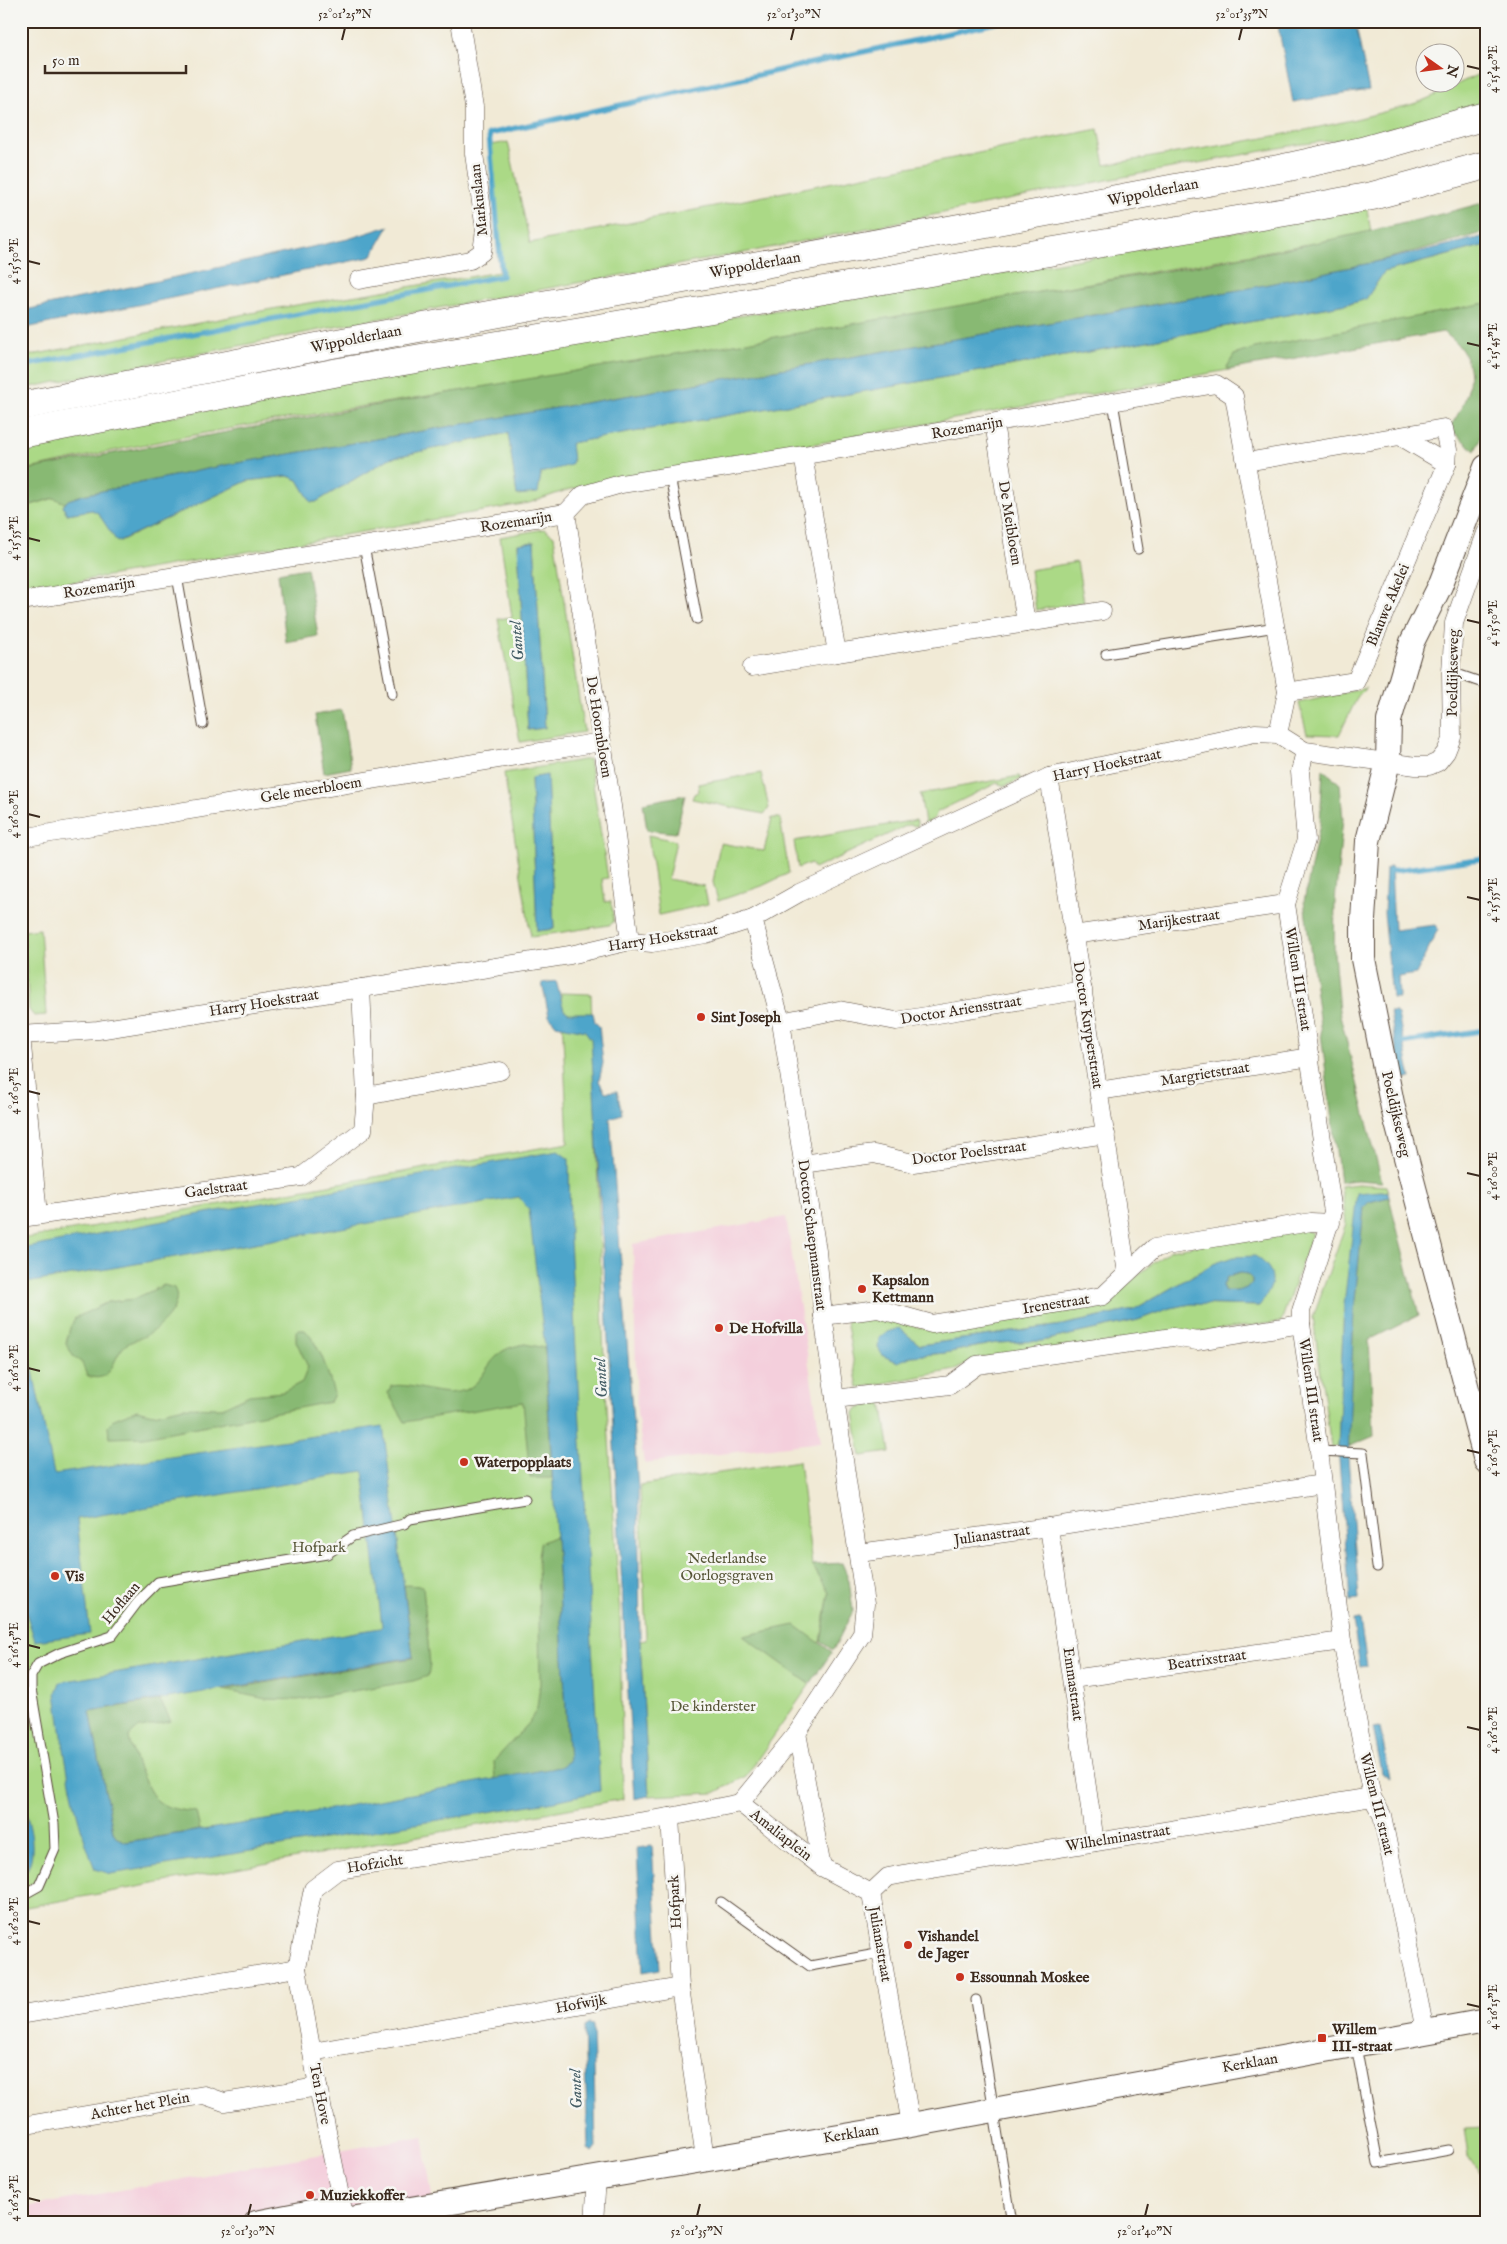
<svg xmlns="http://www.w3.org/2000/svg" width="1507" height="2244" viewBox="0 0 1507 2244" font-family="'IM FELL English',serif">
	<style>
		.built { fill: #f4cfdc }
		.green { fill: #abd986; stroke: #738252; fill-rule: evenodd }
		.forest { fill: #88b973; stroke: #627248 }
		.water { fill: #4da5ca; stroke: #446874; fill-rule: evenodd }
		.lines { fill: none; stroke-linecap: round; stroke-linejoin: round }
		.stream { stroke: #4da5ca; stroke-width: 5.5 }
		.lane-casing { stroke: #56473a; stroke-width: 11 }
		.street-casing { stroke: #56473a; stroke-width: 19 }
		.secondary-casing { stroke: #56473a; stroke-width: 26 }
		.primary-casing { stroke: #56473a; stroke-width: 29 }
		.lane { stroke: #fff; stroke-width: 9 }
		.street { stroke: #fff; stroke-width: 18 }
		.secondary { stroke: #fff; stroke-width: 24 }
		.primary { stroke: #fff; stroke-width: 28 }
		.ticks { fill: none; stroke: #3b2a1e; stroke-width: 2 }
		.poi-dot { fill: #c8321e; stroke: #f6f6f2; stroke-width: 2 }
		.labels { text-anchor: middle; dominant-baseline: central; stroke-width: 5; stroke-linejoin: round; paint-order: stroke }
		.street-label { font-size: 15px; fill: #3b2a1e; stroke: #f6f6f2 }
		.poi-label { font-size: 15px; font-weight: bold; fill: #3b2a1e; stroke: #f6f6f2; text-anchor: start }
		.park-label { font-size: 15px; fill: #575638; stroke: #f6f6f2 }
		.water-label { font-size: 16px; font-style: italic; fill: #425b63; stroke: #f6f6f2 }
		.neatline { fill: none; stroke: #3b2a1e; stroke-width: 2 }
		.ticks-label { font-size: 12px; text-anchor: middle; fill: #3b2a1e }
	</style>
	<rect width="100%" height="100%" fill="#f6f6f2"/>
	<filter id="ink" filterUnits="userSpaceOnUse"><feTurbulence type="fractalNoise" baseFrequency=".02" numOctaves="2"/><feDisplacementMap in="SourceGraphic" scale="10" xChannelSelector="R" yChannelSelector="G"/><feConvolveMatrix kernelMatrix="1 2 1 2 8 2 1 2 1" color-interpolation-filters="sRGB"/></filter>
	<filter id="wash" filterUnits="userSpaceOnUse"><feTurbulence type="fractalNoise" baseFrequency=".0096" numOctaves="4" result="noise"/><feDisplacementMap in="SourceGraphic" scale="20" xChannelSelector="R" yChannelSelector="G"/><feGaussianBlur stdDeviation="1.12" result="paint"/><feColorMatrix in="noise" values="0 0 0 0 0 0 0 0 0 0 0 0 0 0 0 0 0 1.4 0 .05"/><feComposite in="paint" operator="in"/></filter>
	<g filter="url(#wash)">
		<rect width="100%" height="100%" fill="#f1ead6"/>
		<g class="built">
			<path d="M786 1217 821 1442 644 1463 637 1412 633 1244Z"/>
			<path d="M423 2136 436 2223H21V2208Z"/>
		</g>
		<g class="green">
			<path d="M1486 72V102L1361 137 1295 145 1107 180 754 251 355 323 21 389V357L272 309 499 272 491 145 508 142 530 243 1098 129 1105 165C1208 147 1313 133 1413 104 1439 96 1461 80 1486 72Z"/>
			<path d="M1367 209 1371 232 1364 234C1119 278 874 322 628 364 426 398 221 424 21 471V448L309 388 557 344 882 294Z"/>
			<path d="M1486 245V303L1227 367 1228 370 651 473 567 490 529 503 21 591V508L54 498 65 503 63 506 67 514 92 510 98 513 118 542 247 481 288 476 298 480 311 502H316L390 458 508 433 517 495 538 492 541 473 573 461 570 443 1088 352 1357 302 1366 299 1384 272Z"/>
			<path d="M544 529 554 536 584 732 520 742 498 619 512 617 500 537ZM534 542 545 728 528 730 518 544Z"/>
			<path d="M1077 562 1084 602 1036 610 1030 570Z"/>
			<path d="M1366 688 1358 696 1339 735 1307 734 1299 703Z"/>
			<path d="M589 759 608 878 602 879 605 902 611 901 614 922 609 925 531 937 504 773ZM547 775 554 929 537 931 531 778Z"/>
			<path d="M761 773 769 808 764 814 692 799 694 794 699 791 698 784Z"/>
			<path d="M1019 776 1021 779 1005 786 997 783 937 812 934 819 925 823 920 794Z"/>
			<path d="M772 818H780L789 873 762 886 718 901 713 882 720 843 764 851Z"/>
			<path d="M916 820 918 826 908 825 814 869 811 863 798 868 794 841Z"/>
			<path d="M648 835 676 841 668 879 704 886 708 904 659 915Z"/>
			<path d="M40 929 46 1015 34 1016 29 1010 24 931Z"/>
			<path d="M561 993 591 994 604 1358 620 1617 623 1799 21 1908V1239L568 1143Z"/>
			<path d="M1358 1184 1386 1186 1388 1192 1381 1191 1344 1305 1338 1447H1331L1313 1317 1346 1223 1341 1186Z"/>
			<path d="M1302 1228 1312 1233 1281 1322 979 1358 955 1370 858 1388 846 1320 868 1315 934 1331 1098 1307 1170 1250ZM1213 1264 1259 1306 1191 1304 1170 1308 1138 1320 1042 1341 996 1343 945 1353 912 1356 911 1339 920 1345 1062 1325 1133 1310Z"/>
			<path d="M882 1402 890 1452 861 1456 854 1413 857 1408Z"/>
			<path d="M799 1461 812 1565 829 1593 821 1642 762 1649 810 1684 746 1776 714 1793 649 1796 640 1641 646 1640 640 1485Z"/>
			<path d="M1486 2128V2181L1468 2154 1464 2129Z"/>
		</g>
		<g class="forest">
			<path d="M1486 202V232L1371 263 1245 289 226 465 83 495 68 500 65 503 54 498 21 508V471L46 466C354 406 664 357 974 303 1145 274 1318 249 1486 202Z"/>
			<path d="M1486 303V425L1475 451 1449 428C1473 395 1482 358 1443 332L1228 370 1227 367 1234 355 1255 348Z"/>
			<path d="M307 568 318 636 286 642 278 573Z"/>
			<path d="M342 710 351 768 324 773 315 715Z"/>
			<path d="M1323 769 1340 784 1343 819 1335 901 1334 953 1339 1011 1382 1182 1357 1180 1340 1182 1304 901 1320 824Z"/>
			<path d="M685 795 676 833 647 830 643 803Z"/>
			<path d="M1389 1197 1419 1315 1369 1340 1374 1436 1348 1447 1354 1310 1364 1207 1369 1202Z"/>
			<path d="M1240 1273 1247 1274 1252 1279V1284C1244 1291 1235 1292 1224 1291L1223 1285 1227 1277Z"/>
			<path d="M164 1285 174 1288C185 1306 158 1329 145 1336 139 1339 132 1341 127 1344 111 1356 115 1385 87 1376L82 1363 73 1356 66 1343 70 1328 75 1318 108 1302 134 1299Z"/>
			<path d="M298 1330H305C321 1347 328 1372 334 1394L330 1402 144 1437 109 1438 108 1425 114 1419 137 1410 154 1414 184 1407 222 1408 249 1395 283 1392 302 1382 308 1367 296 1341V1331Z"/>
			<path d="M525 1344 545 1348 552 1478H530L523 1402 405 1422 388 1393 391 1386C415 1382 441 1399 465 1390 481 1384 485 1367 497 1356 504 1348 515 1346 525 1344Z"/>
			<path d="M556 1536 569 1762 560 1767 495 1781 494 1761 529 1723 537 1708 540 1684 538 1557 540 1543Z"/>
			<path d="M842 1563 849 1580 853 1611 833 1650 821 1642 829 1593 812 1565Z"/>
			<path d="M404 1585 423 1586 430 1665 428 1676 413 1681 298 1700 266 1699 223 1690 413 1658Z"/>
			<path d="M795 1625 832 1652 810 1684 743 1636Z"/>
			<path d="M160 1700 171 1721 137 1729 129 1736C130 1750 148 1794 158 1801 169 1810 183 1810 196 1812L200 1830 126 1842 117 1838 113 1832 90 1711Z"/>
		</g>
		<g class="water">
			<path d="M1277 21H1355L1369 90 1293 102Z"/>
			<path d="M389 226 371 257 21 329V311L348 239Z"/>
			<path d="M1486 236V245L1384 272 1366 299 1357 302 1088 352 571 443 573 461 571 465 541 473 538 493 517 495 508 433 390 458 316 502H311L298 480 288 476 247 481 117 542 98 513 92 510 67 514 63 506 68 500 83 495 226 465 1245 289 1371 263Z"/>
			<path d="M534 542 545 728 528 730 518 544Z"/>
			<path d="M547 775 554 929 537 931 531 778Z"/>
			<path d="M1391 866 1394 930 1435 925 1438 929 1416 974 1398 977 1399 998H1392L1384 913 1386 869Z"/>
			<path d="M556 981 564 1010 569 1013H593L595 1022 599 1026 603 1063 599 1081 605 1092 617 1091 622 1114 610 1118 638 1488 640 1641 649 1796 634 1799 591 1039 585 1031 556 1025 549 1016 542 983Z"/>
			<path d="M1390 1012H1395L1398 1014 1411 1078 1404 1079 1396 1048Z"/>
			<path d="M558 1151 569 1159 570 1239 600 1791 555 1801 111 1874 95 1869C72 1812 64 1753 56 1693L60 1682 380 1628 382 1626 363 1471 77 1519 90 1634 35 1641 21 1597V1313L54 1474 383 1426 413 1657 90 1711 113 1832 117 1838 126 1842 297 1815 560 1767 569 1761 545 1348 529 1210 519 1197 21 1284V1249L200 1214Z"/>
			<path d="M1381 1191 1388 1192 1389 1197 1369 1202 1364 1207 1354 1310 1348 1457 1359 1600 1350 1601 1338 1447 1344 1305 1357 1193Z"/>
			<path d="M1255 1256C1279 1271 1275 1286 1259 1306L1191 1304 1170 1308 1138 1320 1042 1341 996 1343 945 1353 912 1356 898 1362 883 1356 878 1348 879 1338 887 1332 899 1328 920 1345 1062 1325 1133 1310 1213 1264 1233 1257ZM1240 1273 1247 1274 1252 1279V1284C1244 1291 1235 1292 1224 1291L1223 1285 1227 1277Z"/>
			<path d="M1360 1620 1367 1666 1360 1667 1353 1621Z"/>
			<path d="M1380 1727 1390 1778 1382 1773 1373 1728Z"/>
			<path d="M21 1793C27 1820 43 1855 21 1878Z"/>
			<path d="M652 1846 660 1969 643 1972 637 1848Z"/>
			<path d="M589 2024 593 2025 596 2148 593 2152 588 2149 584 2027Z"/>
		</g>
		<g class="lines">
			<g class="stream">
				<path d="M21 366 502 276 489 134 1004 21"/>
				<path d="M1390 871 1486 858"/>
				<path d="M1400 1043 1486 1030"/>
			</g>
		</g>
	</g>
	<g filter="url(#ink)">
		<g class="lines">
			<defs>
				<g id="lane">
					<path d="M1113 402 1138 549"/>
					<path d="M670 476 697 619"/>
					<path d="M364 546 392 694"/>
					<path d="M177 576 203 724"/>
					<path d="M1106 654 1276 627"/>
					<path d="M1451 672 1486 684"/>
					<path d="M1319 1451 1363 1453 1377 1567"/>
					<path d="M21 1896 39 1886 55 1849 54 1824 31 1689V1676L38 1664 60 1653 112 1636 137 1603 158 1582 327 1554 353 1536 404 1524 410 1519 525 1499"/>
					<path d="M721 1902 810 1966 882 1953"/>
					<path d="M976 2000 1012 2223"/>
					<path d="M1356 2046 1378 2163 1449 2150"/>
				</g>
				<g id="street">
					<path d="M359 280 470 260 482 252 485 230 474 154V107L460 21"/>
					<path d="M1400 436 1444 428 1448 450 1447 464"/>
					<path d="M803 455 837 653 1026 623 994 423"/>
					<path d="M1246 462 1400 436 1447 464 1356 681 1287 692"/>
					<path d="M566 513 612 806 630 941"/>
					<path d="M21 601 566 513 583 495 621 484 823 452 1216 384 1234 396 1287 692 1278 734"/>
					<path d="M1026 623 1102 611"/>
					<path d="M752 667 837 653"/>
					<path d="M1305 751 1300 772 1306 840 1286 904 1333 1212 1301 1311V1324L1319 1451 1342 1641 1372 1797 1382 1815 1425 2031"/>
					<path d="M1049 777 1127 1273"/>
					<path d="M21 838 601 742"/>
					<path d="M1073 935 1286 904"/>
					<path d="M781 1022 839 1010 896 1021 1083 990"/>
					<path d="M21 1035 98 1030 570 955 630 941 652 943 706 934 753 919 799 893 1049 777 1255 733 1278 734 1305 751 1416 766H1429L1438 762 1446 752 1452 737 1451 672 1454 623 1486 533"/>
					<path d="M21 1035 38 1215"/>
					<path d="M1099 1091 1310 1057"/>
					<path d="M366 1096 500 1071"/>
					<path d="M803 1164 874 1154 913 1163 1106 1134"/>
					<path d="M21 1218 301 1177 363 1130 366 1096 361 988"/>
					<path d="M823 1316 878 1309 932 1324 1103 1296 1154 1248 1311 1222 1331 1223"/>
					<path d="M835 1399 950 1385 977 1365 1173 1337 1197 1341 1301 1324"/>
					<path d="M1049 1527 1095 1842"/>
					<path d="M859 1553 1049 1527 1322 1484"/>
					<path d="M1072 1679 1342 1641"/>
					<path d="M797 1733 822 1867"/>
					<path d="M740 1803 797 1733 862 1634 865 1604 823 1316 817 1251 781 1022 753 919"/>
					<path d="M740 1803 822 1867 871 1893 911 2125"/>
					<path d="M670 1817 680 1987 705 2158"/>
					<path d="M871 1893 888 1877 919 1871 1372 1797"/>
					<path d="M21 2015 297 1968"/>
					<path d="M312 2052 680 1987"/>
					<path d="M21 2126 204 2095 224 2102 318 2087"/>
					<path d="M345 2220 318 2087 297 1968 313 1889 338 1870 670 1817 740 1803"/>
					<path d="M594 2223 597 2177"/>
				</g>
				<g id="secondary">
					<path d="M1486 467 1440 586 1412 642 1389 721 1388 762 1368 841 1363 920V959L1393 1108 1486 1461"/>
					<path d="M345 2220 911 2125 1486 2021"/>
					<path d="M256 2223 327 2209 345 2220"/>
				</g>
				<g id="primary">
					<path d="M21 406 332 344 1284 168 1362 151 1486 116"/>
					<path d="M21 434 339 372 1297 210 1372 196 1486 165"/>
				</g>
			</defs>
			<use href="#lane" class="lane-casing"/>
			<use href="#street" class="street-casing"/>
			<use href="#secondary" class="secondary-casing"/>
			<use href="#primary" class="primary-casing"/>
			<use href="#lane" class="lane"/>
			<use href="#street" class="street"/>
			<use href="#secondary" class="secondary"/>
			<use href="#primary" class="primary"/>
		</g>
	</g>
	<path class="ticks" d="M342 40 345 28M791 40 794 28M1239 40 1242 28M1467 66 1480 69M28 261 40 264M1467 343 1480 346M28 538 40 541M1467 620 1480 623M28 814 40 817M1467 897 1480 900M28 1091 40 1094M1467 1173 1480 1176M28 1368 40 1371M1467 1450 1480 1453M28 1645 40 1648M1467 1727 1480 1730M28 1921 40 1924M1467 2004 1480 2007M28 2198 40 2201M248 2216 251 2204M697 2216 700 2204M1145 2216 1148 2204"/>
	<g class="poi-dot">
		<circle cx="701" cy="1017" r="5"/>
		<circle cx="862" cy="1289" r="5"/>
		<circle cx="719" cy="1328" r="5"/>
		<circle cx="464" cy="1462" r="5"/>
		<circle cx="55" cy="1576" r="5"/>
		<circle cx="908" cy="1945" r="5"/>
		<circle cx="960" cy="1977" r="5"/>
		<rect x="1317" y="2033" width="10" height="10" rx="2.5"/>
		<circle cx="310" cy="2195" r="5"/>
	</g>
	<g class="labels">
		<g class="street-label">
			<text transform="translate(1153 192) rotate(-11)">Wippolderlaan</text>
			<text transform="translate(479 200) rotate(-96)">Markuslaan</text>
			<text transform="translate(755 265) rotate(-10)">Wippolderlaan</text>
			<text transform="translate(356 339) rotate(-11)">Wippolderlaan</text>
			<text transform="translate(967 428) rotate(-10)">Rozemarijn</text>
			<text transform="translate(516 522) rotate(-9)">Rozemarijn</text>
			<text transform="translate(1010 523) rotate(81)">De Meibloem</text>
			<text transform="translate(99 588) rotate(-9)">Rozemarijn</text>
			<text transform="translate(1388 605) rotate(-67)">Blauwe Akelei</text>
			<text transform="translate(1453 673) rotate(-89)">Poeldijkseweg</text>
			<text transform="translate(599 727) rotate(81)">De Hoornbloem</text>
			<text transform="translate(1107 765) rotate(-12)">Harry Hoekstraat</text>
			<text transform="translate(311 790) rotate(-9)">Gele meerbloem</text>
			<text transform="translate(1179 920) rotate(-8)">Marijkestraat</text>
			<text transform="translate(663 938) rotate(-9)">Harry Hoekstraat</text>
			<text transform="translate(1298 979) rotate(81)">Willem III straat</text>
			<text transform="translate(264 1003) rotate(-9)">Harry Hoekstraat</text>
			<text transform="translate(961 1010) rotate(-9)">Doctor Ariensstraat</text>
			<text transform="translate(1088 1025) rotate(81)">Doctor Kuyperstraat</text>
			<text transform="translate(1205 1074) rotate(-9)">Margrietstraat</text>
			<text transform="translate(1396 1114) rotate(77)">Poeldijkseweg</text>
			<text transform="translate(969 1153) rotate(-7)">Doctor Poelsstraat</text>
			<text transform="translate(216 1189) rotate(-8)">Gaelstraat</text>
			<text transform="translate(812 1235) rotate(83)">Doctor Schaepmanstraat</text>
			<text transform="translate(1056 1304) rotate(-9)">Irenestraat</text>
			<text transform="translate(1311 1390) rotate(82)">Willem III straat</text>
			<text transform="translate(992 1535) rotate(-8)">Julianastraat</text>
			<text transform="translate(121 1603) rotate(-50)">Hoflaan</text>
			<text transform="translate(1207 1660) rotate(-8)">Beatrixstraat</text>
			<text transform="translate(1073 1684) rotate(82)">Emmastraat</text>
			<text transform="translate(1377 1804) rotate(76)">Willem III straat</text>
			<text transform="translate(781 1835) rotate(38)">Amaliaplein</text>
			<text transform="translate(1118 1838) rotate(-9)">Wilhelminastraat</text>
			<text transform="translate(375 1864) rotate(-9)">Hofzicht</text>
			<text transform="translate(675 1902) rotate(-93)">Hofpark</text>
			<text transform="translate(880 1944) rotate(80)">Julianastraat</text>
			<text transform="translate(581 2004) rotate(-10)">Hofwijk</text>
			<text transform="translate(1250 2063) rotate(-10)">Kerklaan</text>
			<text transform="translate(320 2094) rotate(79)">Ten Hove</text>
			<text transform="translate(140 2106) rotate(-10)">Achter het Plein</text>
			<text transform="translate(851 2134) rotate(-9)">Kerklaan</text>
		</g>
		<g class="poi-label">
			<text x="711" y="1017">Sint Joseph</text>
			<text x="872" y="1280">Kapsalon<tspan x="872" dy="17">Kettmann</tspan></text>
			<text x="729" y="1328">De Hofvilla</text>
			<text x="474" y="1462">Waterpopplaats</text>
			<text x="65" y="1576">Vis</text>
			<text x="918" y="1936">Vishandel<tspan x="918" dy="17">de Jager</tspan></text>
			<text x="970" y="1977">Essounnah Moskee</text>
			<text x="1332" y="2029">Willem<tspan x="1332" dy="17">III-straat</tspan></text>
			<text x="320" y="2195">Muziekkoffer</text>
		</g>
		<g class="park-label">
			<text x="319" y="1547">Hofpark</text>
			<text x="727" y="1558">Nederlandse<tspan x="727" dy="17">Oorlogsgraven</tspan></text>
			<text x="713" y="1706">De kinderster</text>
		</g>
		<g class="water-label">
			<text transform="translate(518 641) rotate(-94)">Gantel</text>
			<text transform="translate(602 1378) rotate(-93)">Gantel</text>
			<text transform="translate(577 2089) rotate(-92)">Gantel</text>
		</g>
	</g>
	<rect width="1507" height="2244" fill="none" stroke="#f6f6f2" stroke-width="55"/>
	<g transform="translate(1440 68) rotate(104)"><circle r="24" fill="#f6f6f2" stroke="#aba49d"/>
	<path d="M0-4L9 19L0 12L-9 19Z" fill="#c8321e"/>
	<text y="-8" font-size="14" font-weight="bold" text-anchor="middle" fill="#3b2a1e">N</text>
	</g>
	<path d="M45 65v8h141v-8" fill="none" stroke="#3b2a1e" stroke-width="2.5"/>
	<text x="52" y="65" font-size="15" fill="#3b2a1e" stroke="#f6f6f2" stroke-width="4" paint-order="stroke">50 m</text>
	<rect x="28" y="28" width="1452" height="2188" class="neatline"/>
	<g class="ticks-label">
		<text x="345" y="18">52°01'25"N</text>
		<text x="794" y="18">52°01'30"N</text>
		<text x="1242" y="18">52°01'35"N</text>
		<text transform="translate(1493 69) rotate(-90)" y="4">4°15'40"E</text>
		<text transform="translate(14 261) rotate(-90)" y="4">4°15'50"E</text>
		<text transform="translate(1493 346) rotate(-90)" y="4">4°15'45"E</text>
		<text transform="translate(14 538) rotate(-90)" y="4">4°15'55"E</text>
		<text transform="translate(1493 623) rotate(-90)" y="4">4°15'50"E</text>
		<text transform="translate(14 814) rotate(-90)" y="4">4°16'00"E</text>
		<text transform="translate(1493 900) rotate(-90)" y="4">4°15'55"E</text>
		<text transform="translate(14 1091) rotate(-90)" y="4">4°16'05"E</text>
		<text transform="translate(1493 1176) rotate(-90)" y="4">4°16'00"E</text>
		<text transform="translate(14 1368) rotate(-90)" y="4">4°16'10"E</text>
		<text transform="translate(1493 1453) rotate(-90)" y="4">4°16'05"E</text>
		<text transform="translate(14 1645) rotate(-90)" y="4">4°16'15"E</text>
		<text transform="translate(1493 1730) rotate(-90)" y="4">4°16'10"E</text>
		<text transform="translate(14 1921) rotate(-90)" y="4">4°16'20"E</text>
		<text transform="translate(1493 2007) rotate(-90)" y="4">4°16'15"E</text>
		<text transform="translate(14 2198) rotate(-90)" y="4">4°16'25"E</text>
		<text x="248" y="2235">52°01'30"N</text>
		<text x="697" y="2235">52°01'35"N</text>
		<text x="1145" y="2235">52°01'40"N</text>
	</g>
</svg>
